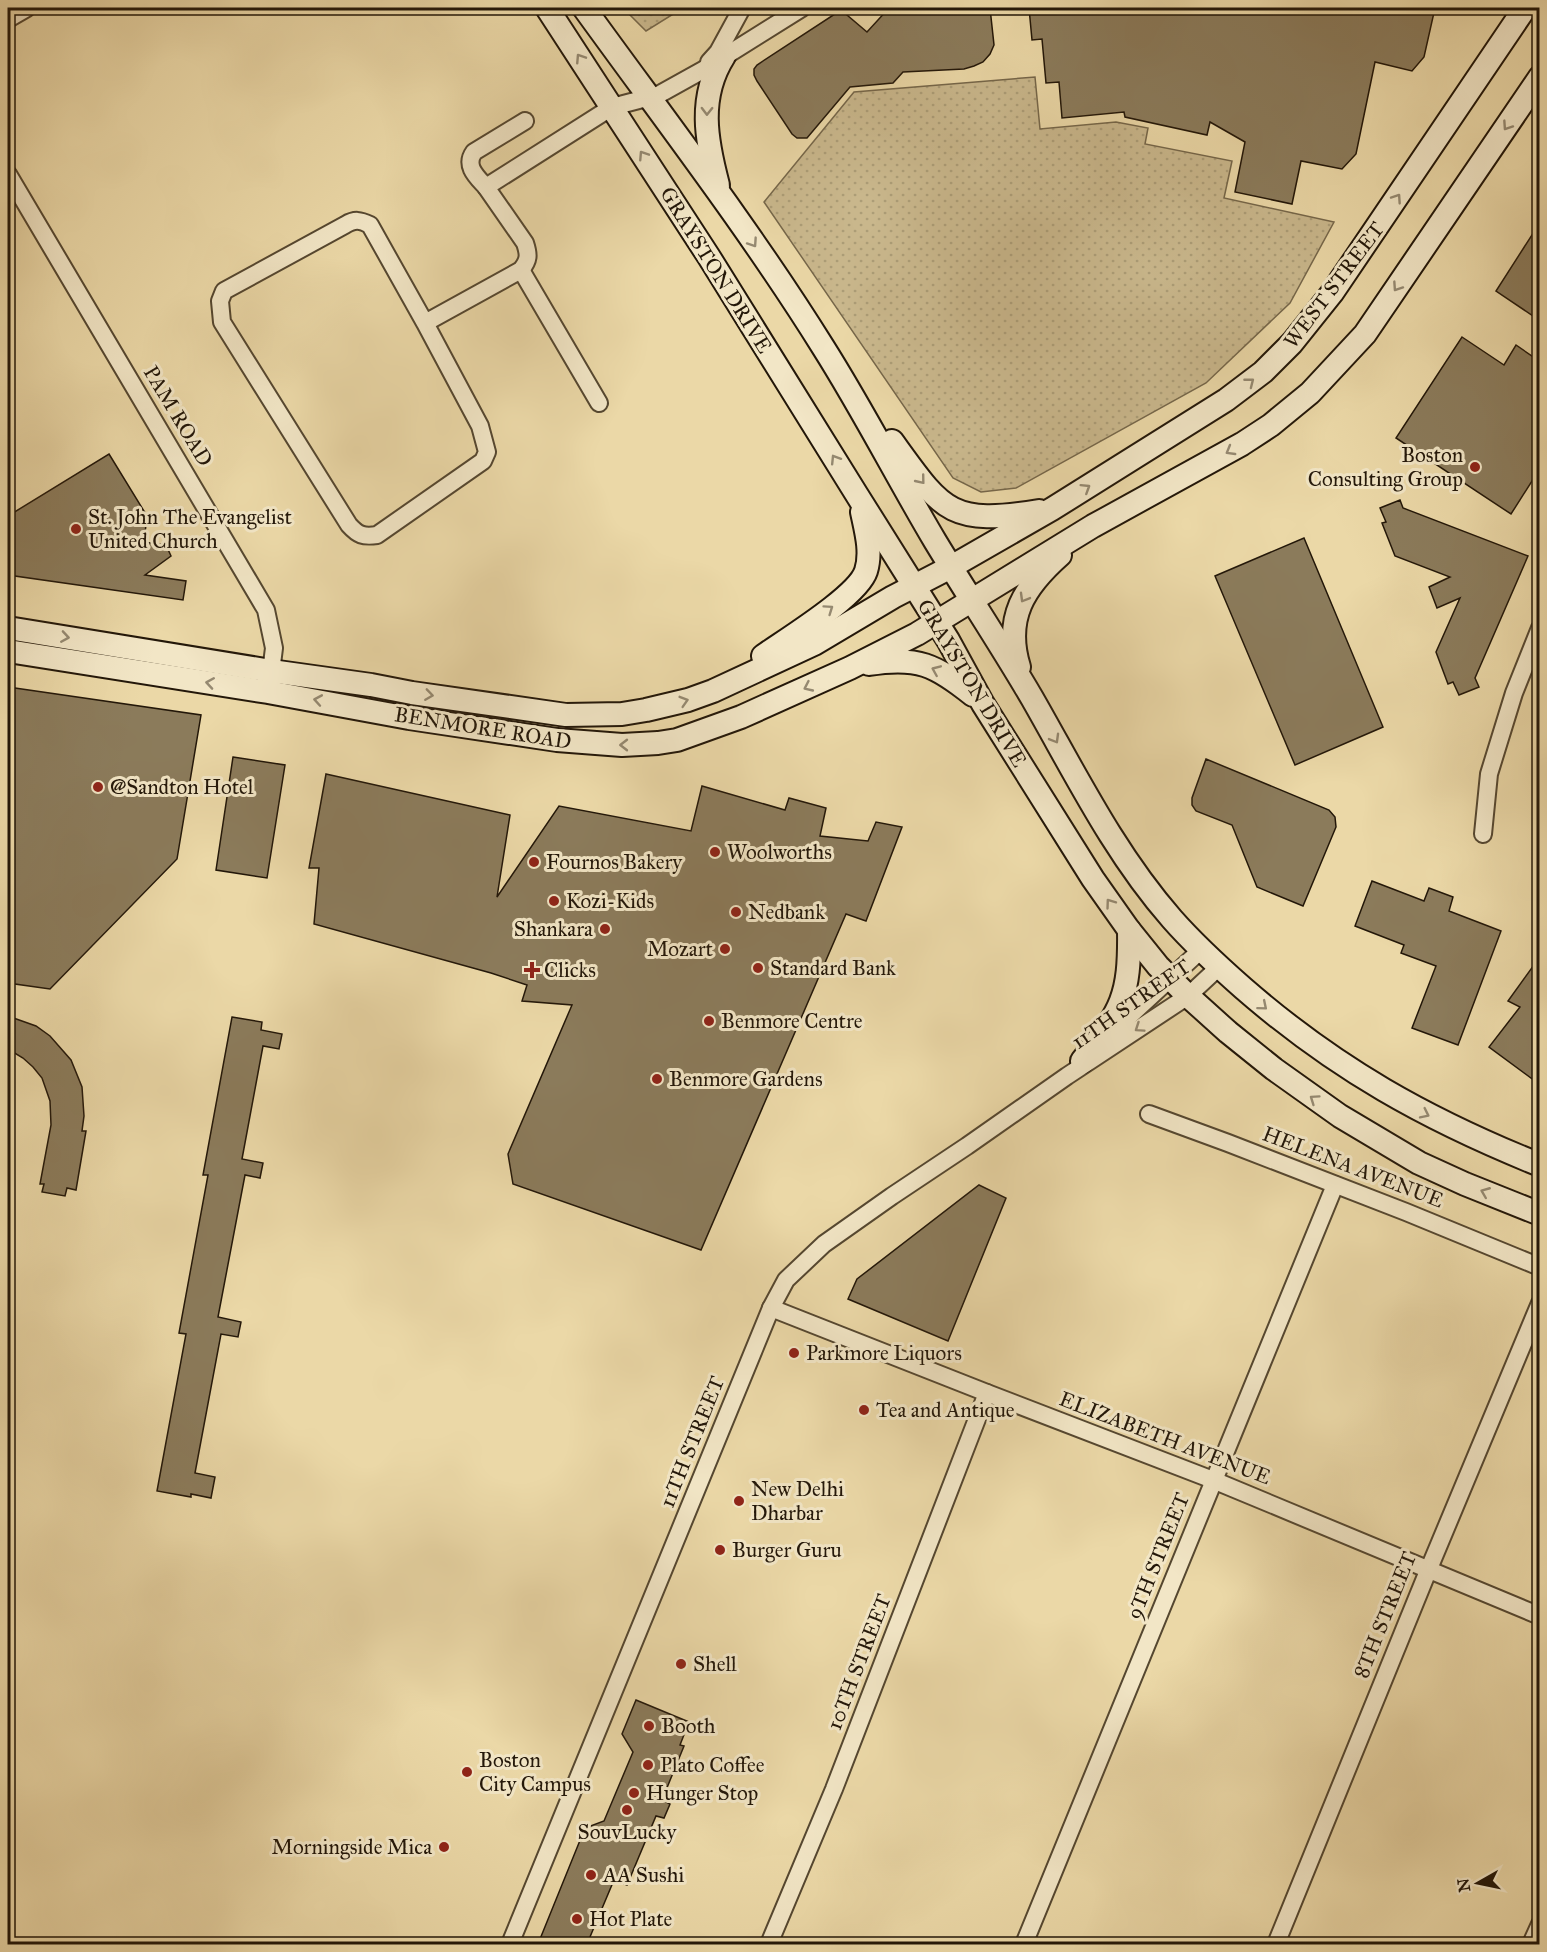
<svg xmlns="http://www.w3.org/2000/svg" width="1547" height="1952" viewBox="0 0 1547 1952" font-family="'IM FELL Great Primer',serif">
	<style>
		.park { fill: url(#park-dots); stroke: #76674a; stroke-width: 1.5 }
		.building { fill: #8b7b5b; stroke: #231709; stroke-width: 1.5 }
		.lines { fill: none; stroke-linecap: round; stroke-linejoin: round }
		.street-casing { stroke: #554730; stroke-width: 20 }
		.secondary-casing { stroke: #231709; stroke-width: 26 }
		.street { stroke: #f2e6c6; stroke-width: 16 }
		.secondary { stroke: #f2e6c6; stroke-width: 22 }
		.oneway { stroke: #958971 }
		.poi-dot { fill: #8f2418; stroke: #f2e6c6; stroke-width: 2 }
		.labels { text-anchor: middle; dominant-baseline: central; stroke-width: 6; stroke-linejoin: round; paint-order: stroke }
		.street-label { font-size: 21px; fill: #231709; stroke: #f2e6c6 }
		.poi-label { font-size: 21px; fill: #231709; stroke: #f2e6c6; text-anchor: start }
	</style>
	<defs>
		<pattern id="park-dots" width="8" height="8" patternUnits="userSpaceOnUse" patternTransform="scale(1.5)"><rect width="8" height="8" fill="#c9b78c"/><path d="M2 2h.1M6 6h.1" fill="none" stroke="#ac9d77" stroke-width="1.8" stroke-linecap="round"/></pattern>
	</defs>
	<rect width="100%" height="100%" fill="#ebd8a7"/>
	<filter id="stains"><feTurbulence type="fractalNoise" baseFrequency=".00333" numOctaves="4"/><feColorMatrix values="0 0 0 0 .2 0 0 0 0 .09 0 0 0 0 .02 0 0 0 .5 -.17"/></filter>
	<radialGradient id="worn" r=".72"><stop offset=".6" stop-color="#630" stop-opacity="0"/><stop offset="1" stop-color="#630" stop-opacity=".3"/></radialGradient>
	<g class="park">
		<path d="M623 8H683L646 31Z"/>
		<path d="M1035 77 1040 129 1116 122 1148 128 1145 144 1232 161 1224 198 1334 222 1290 303 1206 383 1016 488 981 492 953 478 764 202 854 92Z"/>
	</g>
	<g class="building">
		<path d="M889 8H990L994 45 990 54 983 62 974 66 964 69 903 72 893 83 850 87 807 138H797L792 134 757 81 754 75V69L757 65 841 10 867 32Z"/>
		<path d="M1029 8H1435L1424 57 1412 71 1375 62 1356 154 1342 169 1301 161 1292 204 1235 192 1245 142 1210 122 1207 135 1125 117 1124 112 1062 118 1059 82 1046 83 1042 39 1032 40Z"/>
		<path d="M1539 224V320L1496 291Z"/>
		<path d="M1462 337 1504 365 1516 345 1539 361V470L1511 514 1396 438Z"/>
		<path d="M109 454 147 516 144 542 166 545 171 556 145 575 186 581 183 600 8 575V516Z"/>
		<path d="M1400 500 1403 508 1528 556 1475 678 1479 687 1459 695 1453 682 1448 684 1436 652 1460 598 1437 608 1429 587 1450 577 1395 556 1382 523 1386 522 1380 508Z"/>
		<path d="M1304 538 1383 727 1295 765 1215 576Z"/>
		<path d="M8 687 201 715 177 859 50 989 8 983Z"/>
		<path d="M233 757 285 765 267 878 216 870Z"/>
		<path d="M1206 759 1329 810 1335 817 1336 827 1303 906 1257 887 1232 825 1196 811 1192 805V798Z"/>
		<path d="M326 774 510 815 497 897 559 806 691 831 702 786 785 810 789 798 826 808 820 836 868 841 876 822 902 827 866 921 846 914 701 1250 513 1184 508 1154 572 1005 522 1001 527 985 491 973 314 924 319 868H309Z"/>
		<path d="M1372 881 1424 901 1429 888 1453 897 1449 911 1501 931 1458 1045 1412 1028 1436 966 1401 953 1404 945 1355 926Z"/>
		<path d="M1539 958V1084L1489 1047 1520 1007 1508 1001Z"/>
		<path d="M8 1016 36 1026 50 1036 71 1060 82 1087 84 1116 82 1131H86L76 1190 67 1188 65 1196 42 1192 44 1184H40L51 1125 50 1101 42 1078 33 1067 23 1058 8 1049Z"/>
		<path d="M232 1017 262 1022 261 1030 282 1034 279 1049 263 1046 242 1159 263 1163 260 1178 245 1175 218 1317 241 1322 238 1337 221 1334 195 1473 215 1477 211 1498 191 1494V1497L157 1491 186 1334 179 1333 208 1175H203Z"/>
		<path d="M979 1185 1006 1198 948 1341 848 1299 857 1279Z"/>
		<path d="M636 1700 689 1722 680 1745 684 1746 662 1800 670 1804 664 1818 656 1816 627 1885 614 1880 587 1944H538L585 1828 604 1821 633 1752 622 1734Z"/>
	</g>
	<g class="lines">
		<defs>
			<g id="street">
				<path d="M8 19 27 8"/>
				<path d="M709 62 718 52 742 8"/>
				<path d="M8 174 266 610 274 648 270 680"/>
				<path d="M486 187C477 177 464 166 474 152L525 121"/>
				<path d="M521 270 599 403"/>
				<path d="M425 323 480 426 487 452 483 461 377 535C363 537 358 535 349 525L222 322 220 301 224 291 345 225C355 219 360 220 370 225L425 323 521 270C529 260 529 255 525 243L486 187 612 107 658 95 703 70 802 8"/>
				<path d="M1483 834 1489 774 1514 693 1540 628"/>
				<path d="M1109 1035 1201 950"/>
				<path d="M1149 1114 1228 1143 1406 1212 1540 1267"/>
				<path d="M771 1308 987 1393 1213 1480 1540 1616"/>
				<path d="M510 1944 771 1308 786 1280 824 1244 892 1196 967 1146 1067 1076 1188 996 1219 967"/>
				<path d="M769 1944 834 1789 987 1393"/>
				<path d="M1024 1944 1335 1185"/>
				<path d="M1276 1944 1428 1571 1540 1303"/>
				<path d="M1531 1944 1540 1924"/>
			</g>
			<g id="secondary">
				<path d="M547 8 709 257 857 495 948 640 983 704 1093 879 1129 930 1158 966 1188 996 1228 1032 1274 1069 1340 1116 1419 1163 1465 1184 1540 1214"/>
				<path d="M584 8C665 120 750 230 823 347 863 410 897 477 935 541 967 594 1001 645 1032 698 1075 773 1114 853 1172 919 1194 944 1218 966 1243 988 1336 1069 1426 1119 1540 1165"/>
				<path d="M718 185C706 140 698 97 724 56"/>
				<path d="M892 441C942 510 949 526 1039 511"/>
				<path d="M8 628 271 671 371 685 412 693 566 715 622 714 646 710 688 700 713 691 814 644 893 597 951 567 1052 509 1226 400 1263 372 1292 343 1332 293 1525 8"/>
				<path d="M8 651 268 692 409 718 557 740 622 745 658 743 677 740 741 717 850 668 917 634 1093 526 1242 444 1271 425 1310 393 1365 334 1540 77"/>
				<path d="M763 656C787 639 858 596 866 571 872 552 866 531 862 512"/>
				<path d="M869 664C918 656 935 665 973 695"/>
				<path d="M1019 667C1004 618 1024 587 1060 555"/>
				<path d="M1082 1061C1122 1009 1130 997 1129 930"/>
			</g>
		</defs>
		<use href="#street" class="street-casing"/>
		<use href="#secondary" class="secondary-casing"/>
		<use href="#street" class="street"/>
		<use href="#secondary" class="secondary"/>
	</g>
	<defs><path id="oneway-chevron" d="M-2-3.5L2.5 0L-2 3.5" fill="none" stroke-width="1.6" stroke-linecap="round" stroke-linejoin="round" transform="scale(1.5)"/></defs>
	<g class="oneway">
		<use href="#oneway-chevron" transform="translate(580 58) rotate(-123)"/>
		<use href="#oneway-chevron" transform="translate(707 111) rotate(91)"/>
		<use href="#oneway-chevron" transform="translate(1507 126) rotate(124)"/>
		<use href="#oneway-chevron" transform="translate(643 155) rotate(-123)"/>
		<use href="#oneway-chevron" transform="translate(1397 198) rotate(-56)"/>
		<use href="#oneway-chevron" transform="translate(753 243) rotate(56)"/>
		<use href="#oneway-chevron" transform="translate(1397 287) rotate(124)"/>
		<use href="#oneway-chevron" transform="translate(1250 382) rotate(-38)"/>
		<use href="#oneway-chevron" transform="translate(1230 451) rotate(150)"/>
		<use href="#oneway-chevron" transform="translate(835 459) rotate(-122)"/>
		<use href="#oneway-chevron" transform="translate(921 480) rotate(51)"/>
		<use href="#oneway-chevron" transform="translate(1086 488) rotate(-32)"/>
		<use href="#oneway-chevron" transform="translate(1024 598) rotate(120)"/>
		<use href="#oneway-chevron" transform="translate(829 609) rotate(-35)"/>
		<use href="#oneway-chevron" transform="translate(65 637) rotate(9)"/>
		<use href="#oneway-chevron" transform="translate(936 670) rotate(-157)"/>
		<use href="#oneway-chevron" transform="translate(210 683) rotate(-171)"/>
		<use href="#oneway-chevron" transform="translate(808 687) rotate(155)"/>
		<use href="#oneway-chevron" transform="translate(429 695) rotate(8)"/>
		<use href="#oneway-chevron" transform="translate(318 700) rotate(-170)"/>
		<use href="#oneway-chevron" transform="translate(684 701) rotate(-17)"/>
		<use href="#oneway-chevron" transform="translate(1055 739) rotate(60)"/>
		<use href="#oneway-chevron" transform="translate(624 745) rotate(-180)"/>
		<use href="#oneway-chevron" transform="translate(1110 903) rotate(-126)"/>
		<use href="#oneway-chevron" transform="translate(1263 1006) rotate(40)"/>
		<use href="#oneway-chevron" transform="translate(1139 1028) rotate(146)"/>
		<use href="#oneway-chevron" transform="translate(1314 1099) rotate(-145)"/>
		<use href="#oneway-chevron" transform="translate(1425 1114) rotate(26)"/>
		<use href="#oneway-chevron" transform="translate(1485 1192) rotate(-158)"/>
	</g>
	<g class="poi-dot">
		<circle cx="1475" cy="467" r="6"/>
		<circle cx="76" cy="529" r="6"/>
		<circle cx="98" cy="787" r="6"/>
		<circle cx="715" cy="852" r="6"/>
		<circle cx="534" cy="862" r="6"/>
		<circle cx="554" cy="901" r="6"/>
		<circle cx="736" cy="912" r="6"/>
		<circle cx="605" cy="929" r="6"/>
		<circle cx="725" cy="949" r="6"/>
		<circle cx="758" cy="968" r="6"/>
		<path d="M529 961h6v6h6v6h-6v6h-6v-6h-6v-6h6z"/>
		<circle cx="709" cy="1021" r="6"/>
		<circle cx="657" cy="1079" r="6"/>
		<circle cx="794" cy="1353" r="6"/>
		<circle cx="864" cy="1410" r="6"/>
		<circle cx="739" cy="1501" r="6"/>
		<circle cx="720" cy="1550" r="6"/>
		<circle cx="681" cy="1664" r="6"/>
		<circle cx="649" cy="1726" r="6"/>
		<circle cx="648" cy="1765" r="6"/>
		<circle cx="467" cy="1772" r="6"/>
		<circle cx="634" cy="1793" r="6"/>
		<circle cx="627" cy="1810" r="6"/>
		<circle cx="444" cy="1847" r="6"/>
		<circle cx="591" cy="1875" r="6"/>
		<circle cx="577" cy="1919" r="6"/>
	</g>
	<g class="labels">
		<g class="street-label">
			<text transform="translate(716 270) rotate(58)">GRAYSTON DRIVE</text>
			<text transform="translate(1334 285) rotate(-53)">WEST STREET</text>
			<text transform="translate(178 416) rotate(59)">PAM ROAD</text>
			<text transform="translate(972 683) rotate(59)">GRAYSTON DRIVE</text>
			<text transform="translate(483 728) rotate(9)">BENMORE ROAD</text>
			<text transform="translate(1131 1004) rotate(-35)">11TH STREET</text>
			<text transform="translate(1353 1167) rotate(21)">HELENA AVENUE</text>
			<text transform="translate(1165 1438) rotate(21)">ELIZABETH AVENUE</text>
			<text transform="translate(692 1442) rotate(-68)">11TH STREET</text>
			<text transform="translate(1158 1556) rotate(-68)">9TH STREET</text>
			<text transform="translate(1385 1615) rotate(-68)">8TH STREET</text>
			<text transform="translate(859 1662) rotate(-69)">10TH STREET</text>
		</g>
		<g class="poi-label">
			<text x="1463" y="455" text-anchor="end">Boston<tspan x="1463" dy="24">Consulting Group</tspan></text>
			<text x="88" y="517">St. John The Evangelist<tspan x="88" dy="24">United Church</tspan></text>
			<text x="110" y="787">@Sandton Hotel</text>
			<text x="727" y="852">Woolworths</text>
			<text x="546" y="862">Fournos Bakery</text>
			<text x="566" y="901">Kozi-Kids</text>
			<text x="748" y="912">Nedbank</text>
			<text x="593" y="929" text-anchor="end">Shankara</text>
			<text x="713" y="949" text-anchor="end">Mozart</text>
			<text x="770" y="968">Standard Bank</text>
			<text x="544" y="970">Clicks</text>
			<text x="721" y="1021">Benmore Centre</text>
			<text x="669" y="1079">Benmore Gardens</text>
			<text x="806" y="1353">Parkmore Liquors</text>
			<text x="876" y="1410">Tea and Antique</text>
			<text x="751" y="1489">New Delhi<tspan x="751" dy="24">Dharbar</tspan></text>
			<text x="732" y="1550">Burger Guru</text>
			<text x="693" y="1664">Shell</text>
			<text x="661" y="1726">Booth</text>
			<text x="479" y="1760">Boston<tspan x="479" dy="24">City Campus</tspan></text>
			<text x="660" y="1765">Plato Coffee</text>
			<text x="646" y="1793">Hunger Stop</text>
			<text x="627" y="1832" text-anchor="middle">SouvLucky</text>
			<text x="432" y="1847" text-anchor="end">Morningside Mica</text>
			<text x="603" y="1875">AA Sushi</text>
			<text x="589" y="1919">Hot Plate</text>
		</g>
	</g>
	<rect width="1547" height="1952" fill="none" stroke="#ebd8a7" stroke-width="30"/>
	<rect x="9" y="9" width="1529" height="1934" fill="none" stroke="#231709" stroke-width="3"/>
	<rect x="15" y="15" width="1517" height="1922" fill="none" stroke="#231709" stroke-width="1.5"/>
	<g transform="translate(1478 1883) rotate(261)" stroke="#f2e6c6" stroke-width="4.5" paint-order="stroke">
	<path d="M0-4.5L10 22L0 15L-10 22Z" fill="#231709"/>
	<text y="-9" font-size="16" font-weight="bold" text-anchor="middle" fill="#231709">N</text>
	</g>
	<rect width="100%" height="100%" filter="url(#stains)"/>
	<rect width="100%" height="100%" fill="url(#worn)"/>
</svg>
